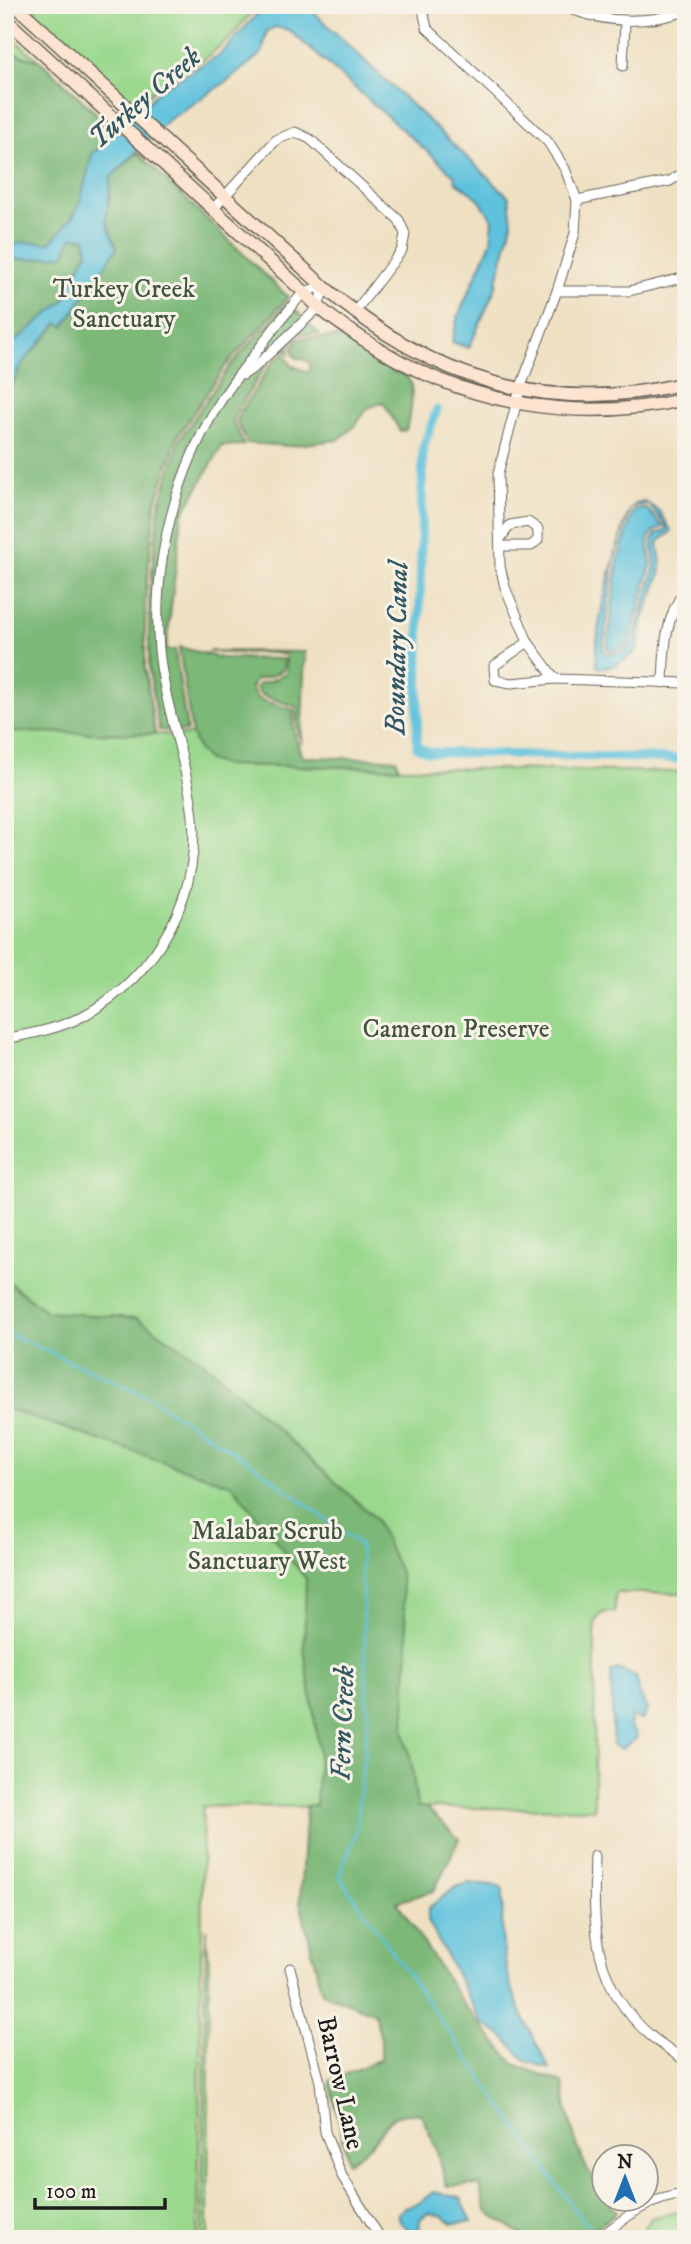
<svg xmlns="http://www.w3.org/2000/svg" width="691" height="2244" viewBox="0 0 691 2244" font-family="'IM FELL DW Pica',serif">
	<style>
		.green { fill: #9ad88d; stroke: #5b7a54; stroke-width: 2 }
		.forest { fill: #7bb878; stroke: #4c6a4a; stroke-width: 2 }
		.water { fill: #5fc2dd; stroke: #3e6f7c; stroke-width: 2 }
		.lines { fill: none; stroke-linecap: round; stroke-linejoin: round }
		.stream { stroke: #5fc2dd; stroke-width: 2.5 }
		.canal { stroke: #5fc2dd; stroke-width: 9 }
		.street-casing { stroke: #666156; stroke-width: 11 }
		.secondary-casing { stroke: #666156; stroke-width: 15 }
		.street { stroke: #fff; stroke-width: 9 }
		.secondary { stroke: #fde4d0; stroke-width: 12 }
		.labels { text-anchor: middle; dominant-baseline: central; stroke-width: 6; stroke-linejoin: round; paint-order: stroke }
		.park-label { font-size: 26px; fill: #42543e; stroke: #f7f3e8 }
		.street-label { font-size: 26px; fill: #1c1c1c; stroke: #f7f3e8 }
		.water-label { font-size: 28px; font-style: italic; fill: #335660; stroke: #f7f3e8 }
	</style>
	<rect width="100%" height="100%" fill="#f7f3e8"/>
	<filter id="ink" filterUnits="userSpaceOnUse"><feTurbulence type="fractalNoise" baseFrequency=".0143" numOctaves="2"/><feDisplacementMap in="SourceGraphic" scale="14" xChannelSelector="R" yChannelSelector="G"/><feConvolveMatrix kernelMatrix="1 2 1 2 8 2 1 2 1" color-interpolation-filters="sRGB"/></filter>
	<filter id="wash" filterUnits="userSpaceOnUse"><feTurbulence type="fractalNoise" baseFrequency=".00686" numOctaves="4" result="noise"/><feDisplacementMap in="SourceGraphic" scale="28" xChannelSelector="R" yChannelSelector="G"/><feGaussianBlur stdDeviation="1.57" result="paint"/><feColorMatrix in="noise" values="0 0 0 0 0 0 0 0 0 0 0 0 0 0 0 0 0 1.4 0 .05"/><feComposite in="paint" operator="in"/></filter>
	<g filter="url(#wash)">
		<rect width="100%" height="100%" fill="#efe0c2"/>
		<g class="green">
			<path d="M40 5H258L230 38 202 61 157 86 135 109 32 14Z"/>
			<path d="M5 32 54 73 288 297 223 368 177 437 155 505 145 601V669L155 734 223 736 224 765 686 772V1593H616L614 1612 602 1613 595 1622 594 1809 203 1806 198 2239H5Z"/>
			<path d="M206 1929 209 1962 208 2239H202Z"/>
			<path d="M686 2210V2239H647L641 2234 651 2218Z"/>
		</g>
		<g class="forest">
			<path d="M5 51 40 61 116 132 92 154 80 203 72 218 50 244 21 242 5 251Z"/>
			<path d="M138 153 288 297 226 365 177 437 155 505 145 601V669L155 734 5 732V399L22 363 58 323 64 326 117 248 106 221 111 177Z"/>
			<path d="M72 237 85 238 88 252 70 284 65 300 6 349 5 353V259C27 259 60 258 72 237Z"/>
			<path d="M288 302 319 334H298L288 348 290 355 286 349 283 348 269 360 236 413 233 421 244 445 222 446 182 515 166 650H175L187 731 159 730 149 669V601L159 506 180 439 229 367Z"/>
			<path d="M341 337 357 351 379 359 388 370 406 376 412 385 411 409 406 430 400 431 383 402 368 408 354 427 338 440 287 446 247 443 237 422 239 415 272 363 284 352 291 365 307 372 311 369 308 361 295 357 292 349 299 338Z"/>
			<path d="M179 647 221 658 284 659 283 670 271 676 255 680 251 688 258 699 294 710C291 726 296 741 302 757L396 759 399 768 223 765 208 760 199 751 192 735Z"/>
			<path d="M208 651 305 652 301 744 296 721 297 707 261 695 256 688 258 684 273 680 286 673V655C261 649 234 656 208 651Z"/>
			<path d="M5 1279 47 1312 137 1318 205 1363 376 1519 400 1572 408 1642 404 1732 412 1765 417 1807 427 1808 459 1839 434 1891 397 1902 463 2004 514 2064 563 2083C567 2113 574 2142 587 2169 592 2179 603 2187 604 2198L607 2199 616 2212 583 2239H528L486 2211 479 2185 447 2186 436 2148 421 2114C379 2112 390 2128 367 2148 361 2154 354 2158 348 2162L330 2081 381 2059V2039L374 2013 322 1993 300 1901 306 1806H316L319 1750 304 1649 306 1579 232 1485 5 1408Z"/>
		</g>
		<g class="water">
			<path d="M262 5H306L509 197 512 223 495 289 469 348 452 342 458 316 491 242 493 220 478 198 456 182 454 175 289 30 275 27 267 31 262 53 229 80 167 121 111 177 106 221 117 248 64 326 58 323 22 363 5 399 6 349 65 300 70 284 88 252 85 238 72 237 64 255 33 259H5V251L21 242 50 243 72 218 80 203 92 154 116 132H121L159 90 221 54 260 11Z"/>
			<path d="M645 502 659 511 671 530 670 533 658 542 661 565 660 575 642 622 638 646 635 652 624 660 613 666 599 668 596 664C596 615 612 563 627 517L630 511 614 560 603 648 605 653 617 654 632 644 655 567 652 540 656 534 665 531 667 528 649 505H637L630 510 637 503Z"/>
			<path d="M638 509H647L663 527 654 531 648 539 651 565 629 642 615 651 607 649 618 560 633 513Z"/>
			<path d="M617 1669 636 1676 639 1692 647 1710 642 1720 631 1717 630 1728 635 1732 637 1738 621 1749 613 1745 611 1672Z"/>
			<path d="M470 1883 499 1886 503 1890C503 1909 501 1928 503 1946 507 1990 529 2031 550 2069L526 2061 504 2037 482 2023 428 1921V1908L456 1887Z"/>
			<path d="M433 2192 461 2198 472 2222 453 2223 441 2216 428 2213 420 2219 419 2231 413 2233 401 2223 398 2214 405 2207 419 2203Z"/>
		</g>
		<g class="lines">
			<path class="stream" d="M5 1332 145 1395 250 1462 360 1545 368 1719 356 1833 339 1876 582 2220 594 2232"/>
			<path class="canal" d="M437 410 423 447 417 747 429 752 686 759"/>
		</g>
	</g>
	<g filter="url(#ink)">
		<g class="lines">
			<defs>
				<g id="street">
					<path d="M425 5 424 15 427 28 548 142 565 169 577 200 575 233 557 291 520 389 498 474 500 566 505 587 528 642 555 679 686 683"/>
					<path d="M561 5C601 23 644 25 686 11"/>
					<path d="M623 66 625 21"/>
					<path d="M577 200 670 181 686 171"/>
					<path d="M214 208 276 140 295 132 310 139 399 220 405 234 402 250 354 313"/>
					<path d="M557 291H629L686 277"/>
					<path d="M243 375 256 366 318 308 324 287"/>
					<path d="M501 546H531L538 540V529L528 522 510 525 501 538"/>
					<path d="M528 642 494 666 495 680 511 683 555 679"/>
					<path d="M663 683C664 651 665 615 686 589"/>
					<path d="M5 1039C30 1034 58 1029 81 1017 159 976 206 889 191 801 183 750 164 702 159 650 151 551 182 446 244 368 260 348 273 328 290 309 294 304 298 297 304 293 309 289 317 288 324 287"/>
					<path d="M595 1856C593 1927 592 1986 651 2036 662 2045 675 2053 686 2062"/>
					<path d="M290 1968 320 2082 325 2132 342 2176 381 2239"/>
					<path d="M598 2239C627 2216 648 2198 686 2194"/>
				</g>
				<g id="secondary">
					<path d="M15 5 324 287C431 379 545 417 686 383"/>
					<path d="M5 19 304 292C321 312 342 325 363 339 458 403 574 425 686 399"/>
				</g>
			</defs>
			<use href="#street" class="street-casing"/>
			<use href="#secondary" class="secondary-casing"/>
			<use href="#street" class="street"/>
			<use href="#secondary" class="secondary"/>
		</g>
	</g>
	<g class="labels">
		<g class="park-label">
			<text x="124" y="289">Turkey Creek<tspan x="124" dy="30">Sanctuary</tspan></text>
			<text x="456" y="1029">Cameron Preserve</text>
			<text x="267" y="1531">Malabar Scrub<tspan x="267" dy="30">Sanctuary West</tspan></text>
		</g>
		<g class="street-label">
			<text transform="translate(340 2083) rotate(77)">Barrow Lane</text>
		</g>
		<g class="water-label">
			<text transform="translate(145 98) rotate(-41)">Turkey Creek</text>
			<text transform="translate(397 648) rotate(-89)">Boundary Canal</text>
			<text transform="translate(343 1723) rotate(-88)">Fern Creek</text>
		</g>
	</g>
	<rect width="691" height="2244" fill="none" stroke="#f7f3e8" stroke-width="28"/>
	<g transform="translate(625 2178)"><circle r="33" fill="#f7f3e8" stroke="#9f9d96" stroke-width="2"/>
	<path d="M0-5L12 26L0 18L-12 26Z" fill="#1f6fb2"/>
	<text y="-10" font-size="19" font-weight="bold" text-anchor="middle" fill="#1c1c1c">N</text>
	</g>
	<path d="M35 2198v10h130v-10" fill="none" stroke="#1c1c1c" stroke-width="3.5"/>
	<text x="46" y="2198" font-size="21" fill="#1c1c1c" stroke="#f7f3e8" stroke-width="5" paint-order="stroke">100 m</text>
</svg>
